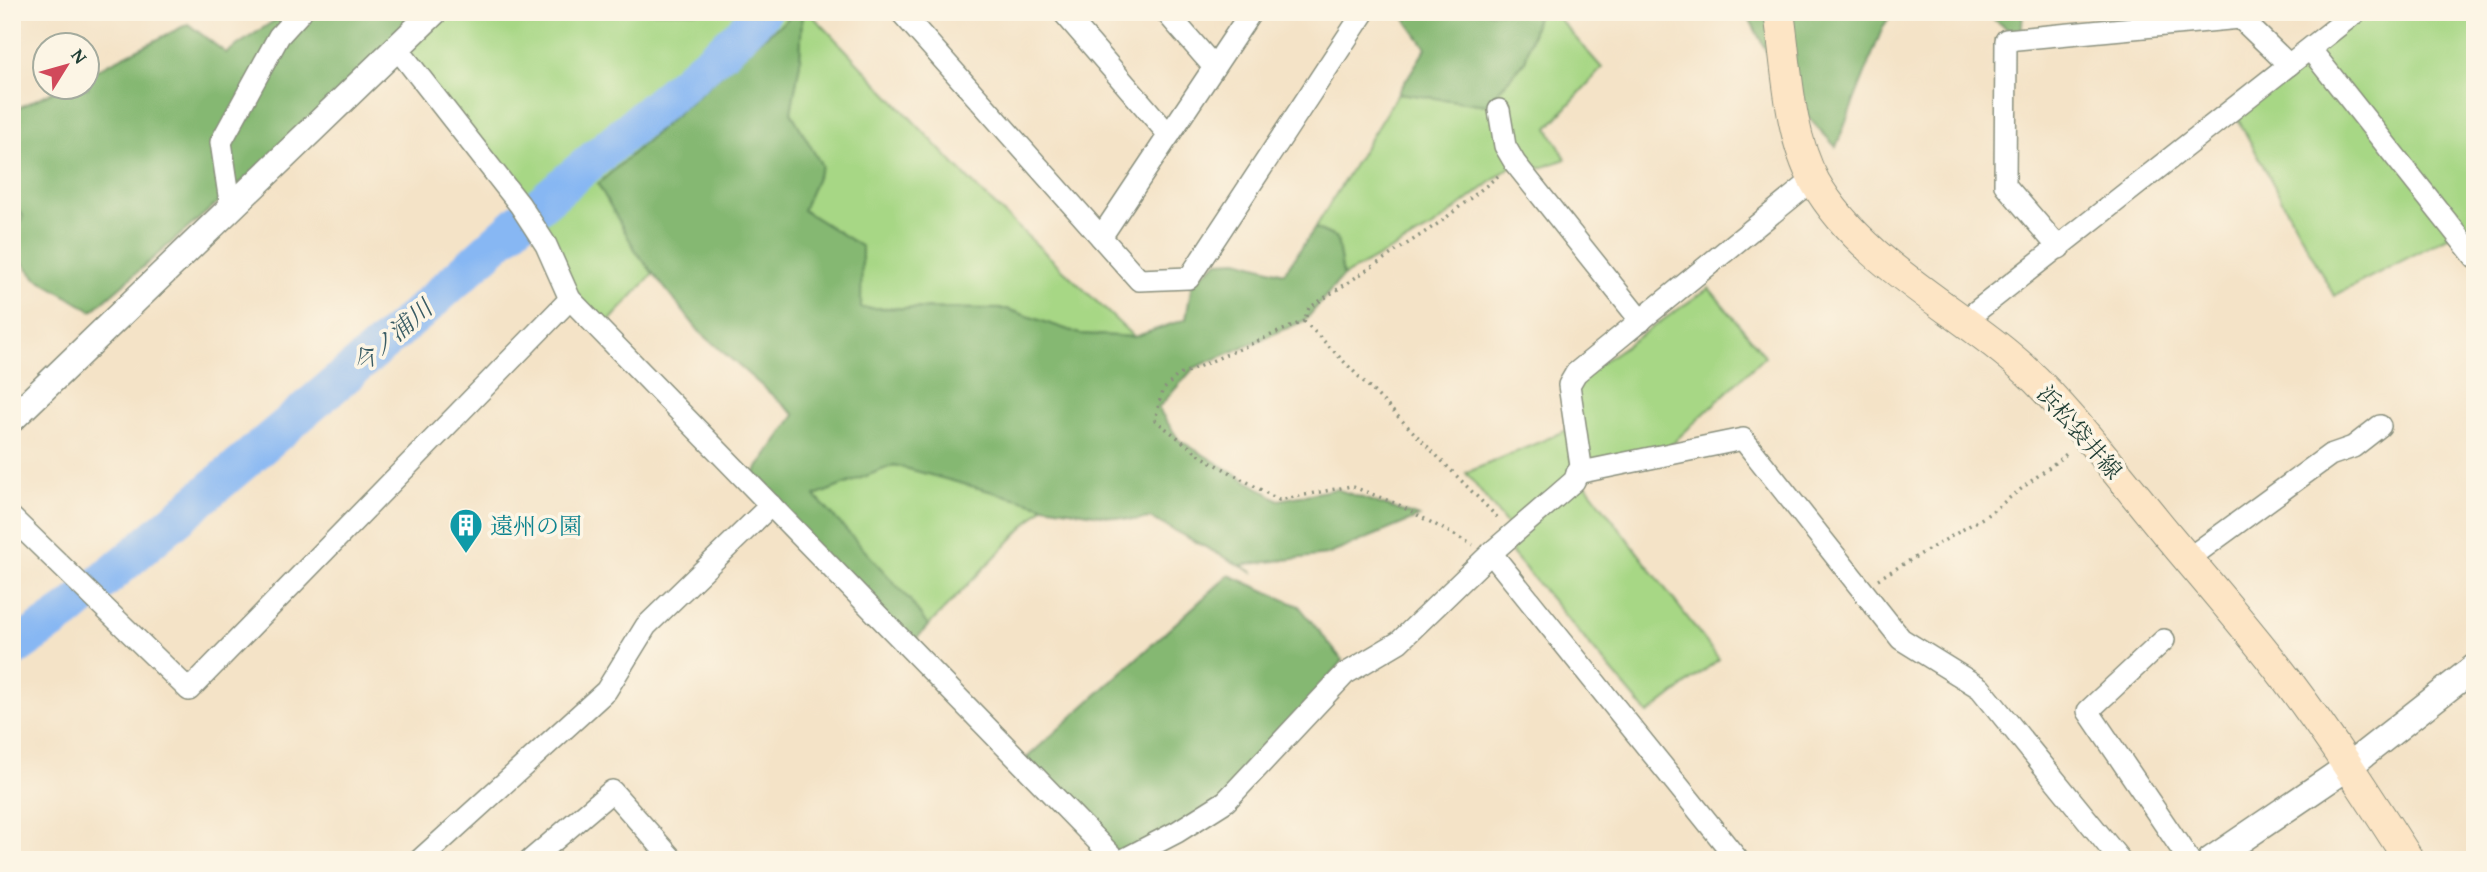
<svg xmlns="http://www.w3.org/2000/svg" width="2487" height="872" viewBox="0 0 2487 872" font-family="'Gentium Book Plus','Noto Serif JP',serif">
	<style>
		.green { fill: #a7d785; stroke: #638a5c; stroke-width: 2 }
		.forest { fill: #85b872; stroke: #527a53; stroke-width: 2 }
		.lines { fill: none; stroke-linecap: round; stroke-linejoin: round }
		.river { stroke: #87b7f3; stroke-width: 37 }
		.minor-casing { stroke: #8a907e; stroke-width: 24 }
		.tertiary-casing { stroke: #8a907e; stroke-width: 29 }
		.secondary-casing { stroke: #8a907e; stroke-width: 32 }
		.path { stroke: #8a907e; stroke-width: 3.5; stroke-dasharray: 2 5; stroke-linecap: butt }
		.minor { stroke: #fff; stroke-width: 21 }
		.tertiary { stroke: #fff; stroke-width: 26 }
		.secondary { stroke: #fde5c5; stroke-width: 30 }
		.labels { text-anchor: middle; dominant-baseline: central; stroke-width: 7; stroke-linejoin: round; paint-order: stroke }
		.street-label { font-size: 23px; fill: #1f3d34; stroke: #fcf5e5 }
		.culture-label { font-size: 23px; fill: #0d838f; stroke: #fcf5e5; text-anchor: start }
		.water-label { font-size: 24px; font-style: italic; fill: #395c64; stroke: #fcf5e5 }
	</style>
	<rect width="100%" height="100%" fill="#fcf5e5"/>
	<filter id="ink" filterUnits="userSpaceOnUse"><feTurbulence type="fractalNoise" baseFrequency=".0143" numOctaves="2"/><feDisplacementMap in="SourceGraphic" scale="14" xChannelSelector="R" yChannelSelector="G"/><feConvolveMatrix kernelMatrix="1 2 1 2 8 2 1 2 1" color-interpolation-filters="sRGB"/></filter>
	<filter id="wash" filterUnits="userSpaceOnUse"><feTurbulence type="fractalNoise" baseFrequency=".00686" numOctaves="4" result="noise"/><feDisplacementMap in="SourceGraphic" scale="28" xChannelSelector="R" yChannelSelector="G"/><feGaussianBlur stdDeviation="1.57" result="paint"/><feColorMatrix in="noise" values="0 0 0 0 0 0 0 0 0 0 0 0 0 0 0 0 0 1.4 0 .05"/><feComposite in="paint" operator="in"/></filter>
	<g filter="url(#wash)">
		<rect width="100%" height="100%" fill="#f4e3c7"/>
		<g class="green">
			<path d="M437 12H797L598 184 653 274 601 330 570 299 545 233 397 48Z"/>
			<path d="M802 12H808L823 26 978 189 1134 337 1080 334 1007 309 860 308 862 247 803 210 791 112 800 63Z"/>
			<path d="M1538 12H1553L1602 68 1548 128 1566 159 1523 174 1514 164 1433 227 1343 276 1337 238 1315 228 1398 93 1486 105 1525 61Z"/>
			<path d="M2356 12H2468L2475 19V223L2334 296 2233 110Z"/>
			<path d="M12 201 24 216 12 242Z"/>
			<path d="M1709 288 1765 356 1658 457 1577 473 1719 659 1648 714 1512 553 1514 534 1466 473 1575 427 1569 385Z"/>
			<path d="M894 465 1044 506 928 626 814 496Z"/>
		</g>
		<g class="forest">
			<path d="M287 12H429L397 48 92 311 36 278 12 251V242L23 216 12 201V111L60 88H88V74L188 24 226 53Z"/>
			<path d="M797 12H802L800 63 791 112 822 166 803 210 862 247 861 308 1007 309 1080 334 1134 337 1186 319 1192 283 1218 261 1238 260 1284 273 1315 228 1337 238 1343 276 1309 316 1304 321 1194 368 1158 408 1179 440 1279 500 1336 489 1419 517 1327 555 1241 565 1254 573 1151 518 1133 520 1044 506 894 465 815 496 910 600 928 626 909 647 748 482 795 415 699 331 637 253 598 184 758 42Z"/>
			<path d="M1400 12H1538L1525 61 1486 105 1398 93 1426 48Z"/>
			<path d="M1746 12H1893L1883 27 1836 147 1791 99Z"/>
			<path d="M1982 12H2023L2021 38Z"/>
			<path d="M1229 575 1299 606 1343 661 1226 801 1123 860 1021 763Z"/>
		</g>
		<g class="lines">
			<path class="river" d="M12 650 68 611 418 314 518 223 735 40 763 12"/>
		</g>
	</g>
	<g filter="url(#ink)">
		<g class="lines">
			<defs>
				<g id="minor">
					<path d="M901 12 1139 280 1189 278 1364 12"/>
					<path d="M1063 12 1169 135"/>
					<path d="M1166 12 1214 67"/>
					<path d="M2234 12 2289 65"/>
					<path d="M397 48 520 205 546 245 570 299 1116 860"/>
					<path d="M2310 49 2475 257"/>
					<path d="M1499 110 1505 146 1515 163 1641 321"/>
					<path d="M231 209 221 142 279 36 301 12"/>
					<path d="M1101 237 1251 12"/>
					<path d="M2059 248 2005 185 2006 40 2240 18"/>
					<path d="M1964 321 2356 12"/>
					<path d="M1577 473 1743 439 1901 639 1980 688 2120 860"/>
					<path d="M12 518 189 690 570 299"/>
					<path d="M1491 553 1738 860"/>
					<path d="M2188 559 2330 455 2353 447 2380 426"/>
					<path d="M2164 640 2088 711 2189 860"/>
					<path d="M420 860 606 691 646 626 771 505"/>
					<path d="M531 860 612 791 673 860"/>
					<path d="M1123 860 1177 832 1226 801 1345 674 1399 642 1491 553 1574 481 1581 466 1569 385 1576 373 1814 179"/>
				</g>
				<g id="tertiary">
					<path d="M12 419 434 12"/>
					<path d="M2211 860 2349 766 2475 667"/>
				</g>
				<path id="secondary" d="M1779 12C1787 66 1788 133 1815 182 1865 269 1966 311 2036 380 2083 428 2124 482 2166 533 2207 582 2249 630 2287 680 2331 738 2370 799 2409 860"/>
			</defs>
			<use href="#minor" class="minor-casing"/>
			<use href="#tertiary" class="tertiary-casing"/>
			<use href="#secondary" class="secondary-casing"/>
			<g class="path">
				<path d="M1498 176 1442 221 1309 308 1304 321 1500 520"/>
				<path d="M1304 321 1177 376 1162 391 1155 420 1201 456 1279 500 1351 486 1397 504 1473 545"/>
				<path d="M1878 579 1986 516 2069 452"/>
			</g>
			<use href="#minor" class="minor"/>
			<use href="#tertiary" class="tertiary"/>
			<use href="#secondary" class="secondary"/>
		</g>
	</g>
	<defs>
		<symbol id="building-pin" viewBox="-11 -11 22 30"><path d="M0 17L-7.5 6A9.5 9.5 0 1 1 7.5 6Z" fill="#0f9aa8" stroke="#fcf5e5"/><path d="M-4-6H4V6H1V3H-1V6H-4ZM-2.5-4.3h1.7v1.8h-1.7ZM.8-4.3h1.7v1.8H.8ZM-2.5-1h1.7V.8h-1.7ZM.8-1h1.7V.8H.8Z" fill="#fff"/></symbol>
	</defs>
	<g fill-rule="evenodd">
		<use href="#building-pin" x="447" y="506" width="38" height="52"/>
	</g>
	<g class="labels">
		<g class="street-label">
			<text transform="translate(2080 432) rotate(49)">浜松袋井線</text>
		</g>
		<g class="culture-label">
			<text x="490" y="525">遠州の園</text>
		</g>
		<g class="water-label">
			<text transform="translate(392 336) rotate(-41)">今ノ浦川</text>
		</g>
	</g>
	<rect width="2487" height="872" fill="none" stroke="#fcf5e5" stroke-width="42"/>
	<g transform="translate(66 66) rotate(53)"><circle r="33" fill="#fcf5e5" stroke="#a4ab9e" stroke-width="2"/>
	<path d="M0-5L12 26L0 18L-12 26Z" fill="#d1495b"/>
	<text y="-10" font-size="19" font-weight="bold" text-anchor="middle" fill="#1f3d34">N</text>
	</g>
</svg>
